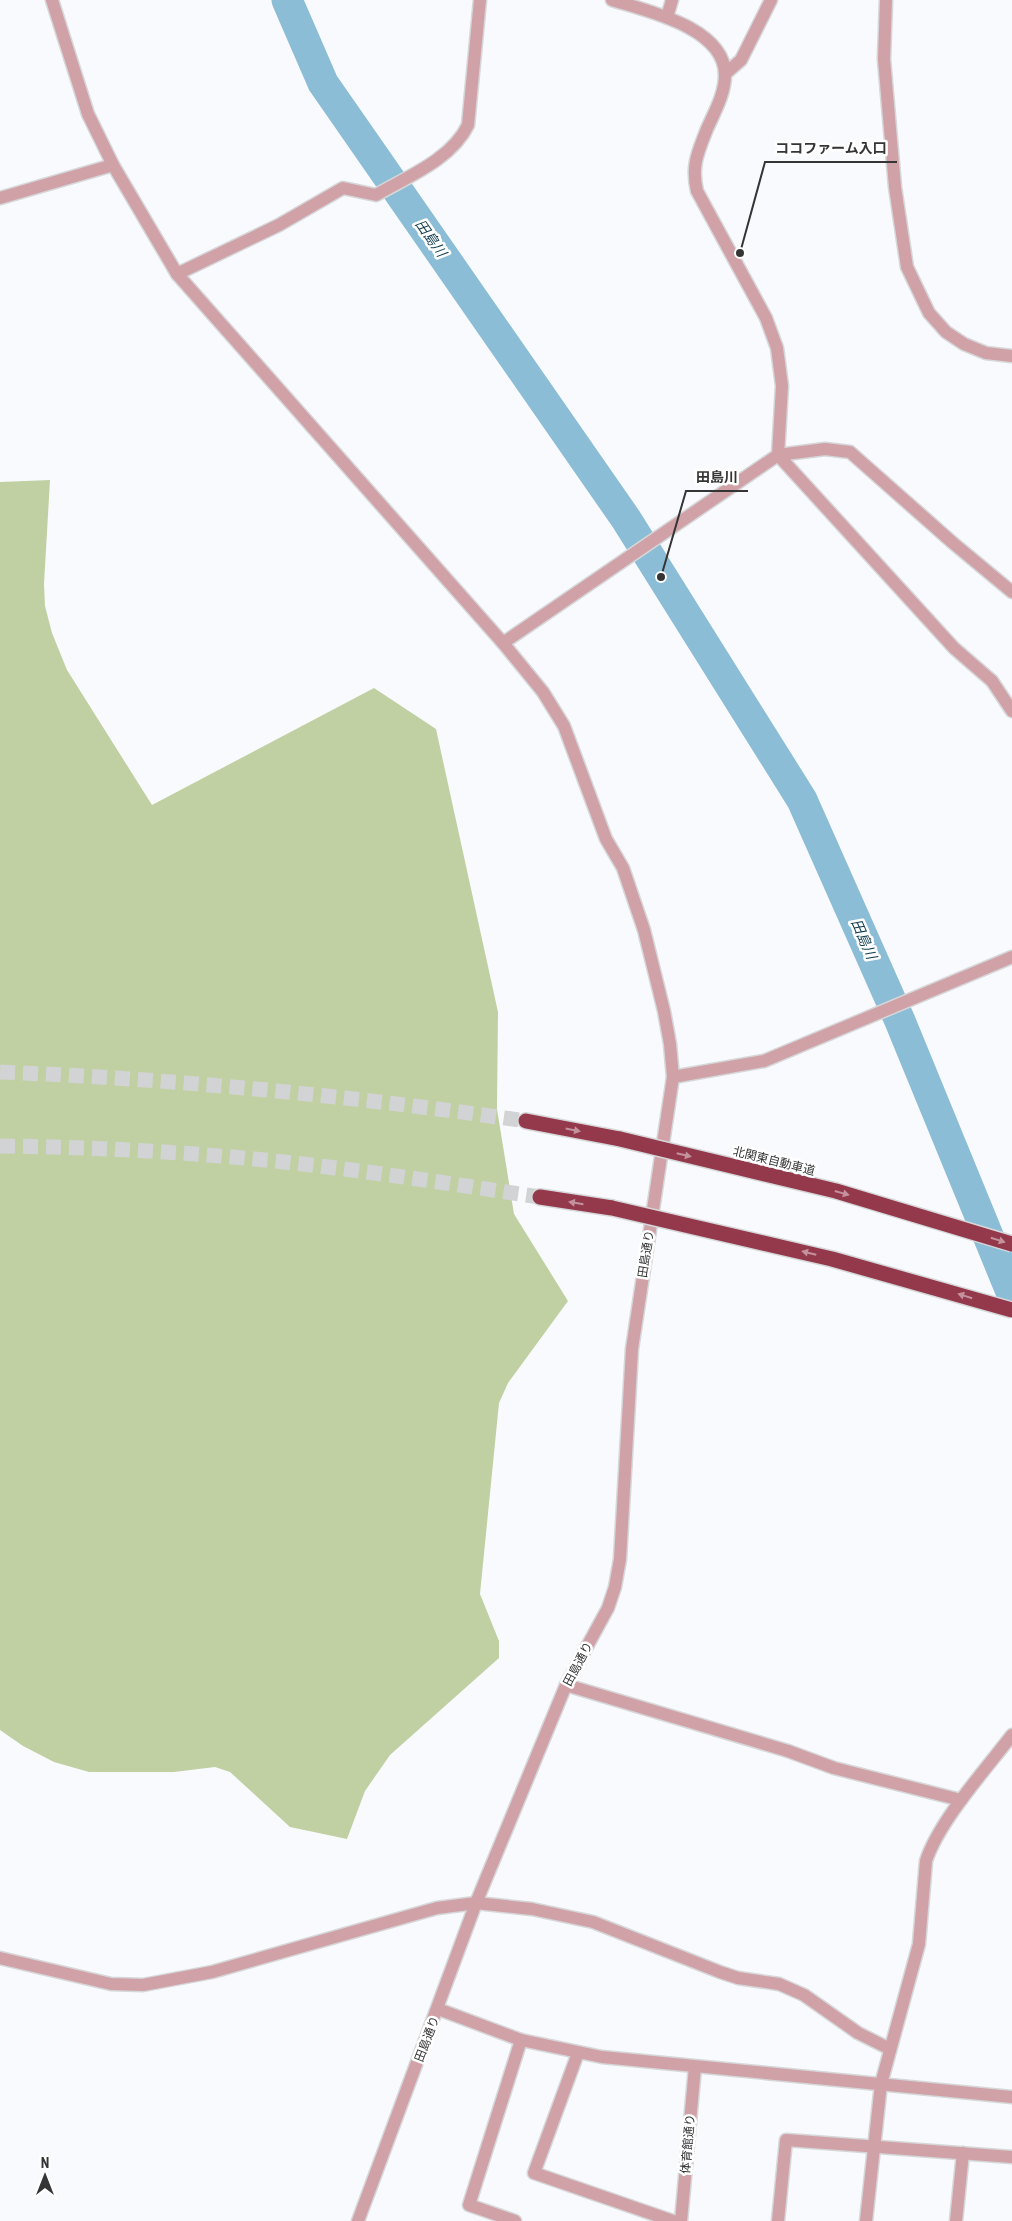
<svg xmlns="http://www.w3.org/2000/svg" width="1012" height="2221" viewBox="0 0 1012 2221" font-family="'Roboto Condensed','Noto Sans JP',sans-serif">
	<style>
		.forest { fill: #c1d0a2 }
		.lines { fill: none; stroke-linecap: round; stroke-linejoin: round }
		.river { stroke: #8bbdd7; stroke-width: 31 }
		.highway-tunnel { stroke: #d2d3d5; stroke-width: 15; stroke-dasharray: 15 8; stroke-linecap: butt }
		.minor-casing { stroke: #d6d7d9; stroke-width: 15 }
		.highway-casing { stroke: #d6d7d9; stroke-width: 18 }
		.minor { stroke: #d0a2a8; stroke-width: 12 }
		.highway { stroke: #94384c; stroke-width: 15 }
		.highway-bridge-casing { stroke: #d6d7d9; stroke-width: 18; stroke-linecap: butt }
		.highway-bridge { stroke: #94384c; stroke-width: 15 }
		.oneway { fill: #c4929d }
		.labels { text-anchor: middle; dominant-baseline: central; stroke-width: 5; stroke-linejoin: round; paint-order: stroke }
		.street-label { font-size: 12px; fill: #353536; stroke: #fff }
		.water-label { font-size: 14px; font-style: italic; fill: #0f3b4d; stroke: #fff }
		.leader { fill: none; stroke: #353536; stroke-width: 2 }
		.callout-dot { fill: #353536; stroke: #fff; stroke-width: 2 }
		.callout-label { font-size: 14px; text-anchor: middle; font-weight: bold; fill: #353536; stroke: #fff; stroke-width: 5; stroke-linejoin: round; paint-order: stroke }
	</style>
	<rect width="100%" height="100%" fill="#f9fafd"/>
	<path class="forest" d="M50 480 44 584 45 606 52 633 67 670 152 805 374 688 436 729 498 1012 497 1109 514 1214 568 1301 508 1383 499 1403 480 1594 499 1641V1658L390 1755 365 1791 347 1839 290 1827 230 1772 215 1767 174 1772H89L54 1762 23 1746 0 1730V482Z"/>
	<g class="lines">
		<path class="river" d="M287 0 323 83 626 519 802 800 900 1021 1012 1294"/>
		<g class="highway-tunnel">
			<path d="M0 1072C176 1079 352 1096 526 1121"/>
			<path d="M0 1146C85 1147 170 1151 254 1159 350 1168 445 1183 540 1197"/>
		</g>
		<defs>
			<g id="minor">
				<path d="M52 0 88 114 113 165 177 274 503 643 543 692 564 726 606 839 623 868 644 930 664 1011 670 1044 673 1077 632 1349 620 1559 615 1587 608 1608 566 1685 476 1903 358 2221"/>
				<path d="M886 0 884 59 895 187 907 267 929 313 946 332 964 344 986 353 1012 356"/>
				<path d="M667 17 672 0"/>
				<path d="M725 74 741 60 771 0"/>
				<path d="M0 198 113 165"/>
				<path d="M177 274 279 225 343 188 376 195C407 177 452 159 468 125L480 0"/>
				<path d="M778 455 954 648 992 681 1012 711"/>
				<path d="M778 455 825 449 850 452 953 543 1012 592"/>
				<path d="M503 643 778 455 782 386 777 348 766 318 697 191C691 166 698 152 707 129 714 113 725 94 725 75 725 28 648 11 612 0"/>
				<path d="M673 1077 764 1061 1012 957"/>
				<path d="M566 1685 788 1751 834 1768 961 1800"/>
				<path d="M0 1958 111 1984 143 1985 212 1972 437 1908 476 1903 532 1909 593 1922 720 1972 738 1978 779 1984 804 1995 858 2033 890 2049"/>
				<path d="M438 2009 521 2040 602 2057 1012 2097"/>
				<path d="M578 2053 534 2173 673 2221"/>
				<path d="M515 2221 469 2205 521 2040"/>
				<path d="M681 2221 695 2067"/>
				<path d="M778 2221 786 2140 1012 2157"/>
				<path d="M866 2221 881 2084 919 1944 926 1861C939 1821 986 1769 1012 1735"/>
				<path d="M956 2221 963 2153"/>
			</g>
			<g id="highway">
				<path d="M526 1121 620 1139"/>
				<path d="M540 1197 612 1208"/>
			</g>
		</defs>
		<use href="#minor" class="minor-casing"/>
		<use href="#highway" class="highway-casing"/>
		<use href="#minor" class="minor"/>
		<use href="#highway" class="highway"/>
		<defs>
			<g id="highway-bridge">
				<path d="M620 1139 836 1191 1012 1244"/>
				<path d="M612 1208 832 1259 1012 1310"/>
			</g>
		</defs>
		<use href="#highway-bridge" class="highway-bridge-casing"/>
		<use href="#highway-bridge" class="highway-bridge"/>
	</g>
	<defs><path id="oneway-solid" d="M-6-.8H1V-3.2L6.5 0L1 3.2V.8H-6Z" transform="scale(1.25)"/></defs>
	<g class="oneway">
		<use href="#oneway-solid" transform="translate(573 1130) rotate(11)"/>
		<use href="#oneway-solid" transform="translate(684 1155) rotate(13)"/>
		<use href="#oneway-solid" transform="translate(842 1193) rotate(16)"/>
		<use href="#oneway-solid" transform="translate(576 1203) rotate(-171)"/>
		<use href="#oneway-solid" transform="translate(998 1240) rotate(18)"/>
		<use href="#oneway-solid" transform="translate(809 1253) rotate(-166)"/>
		<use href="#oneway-solid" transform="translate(965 1296) rotate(-163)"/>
	</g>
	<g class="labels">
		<g class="street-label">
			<text transform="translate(774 1161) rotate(14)">北関東自動車道</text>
			<text transform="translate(646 1254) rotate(-81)">田島通り</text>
			<text transform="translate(578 1664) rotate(-62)">田島通り</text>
			<text transform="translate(427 2039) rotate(-69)">田島通り</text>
			<text transform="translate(688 2144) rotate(-85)">体育館通り</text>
		</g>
		<g class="water-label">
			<text transform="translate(431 238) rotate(55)">田島川</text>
			<text transform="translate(864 939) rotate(66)">田島川</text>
		</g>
	</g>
	<path class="leader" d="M740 253L765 162H897M661 577L686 491H748"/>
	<g class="callout-dot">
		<circle cx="740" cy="253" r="5"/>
		<circle cx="661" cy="577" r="5"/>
	</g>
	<g class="callout-label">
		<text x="831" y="153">ココファーム入口</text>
		<text x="717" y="482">田島川</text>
	</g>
	<g transform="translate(45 2176)" stroke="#ffffff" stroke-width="4" paint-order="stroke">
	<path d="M0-4L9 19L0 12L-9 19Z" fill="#353536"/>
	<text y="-8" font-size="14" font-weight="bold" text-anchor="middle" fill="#353536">N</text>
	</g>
</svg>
